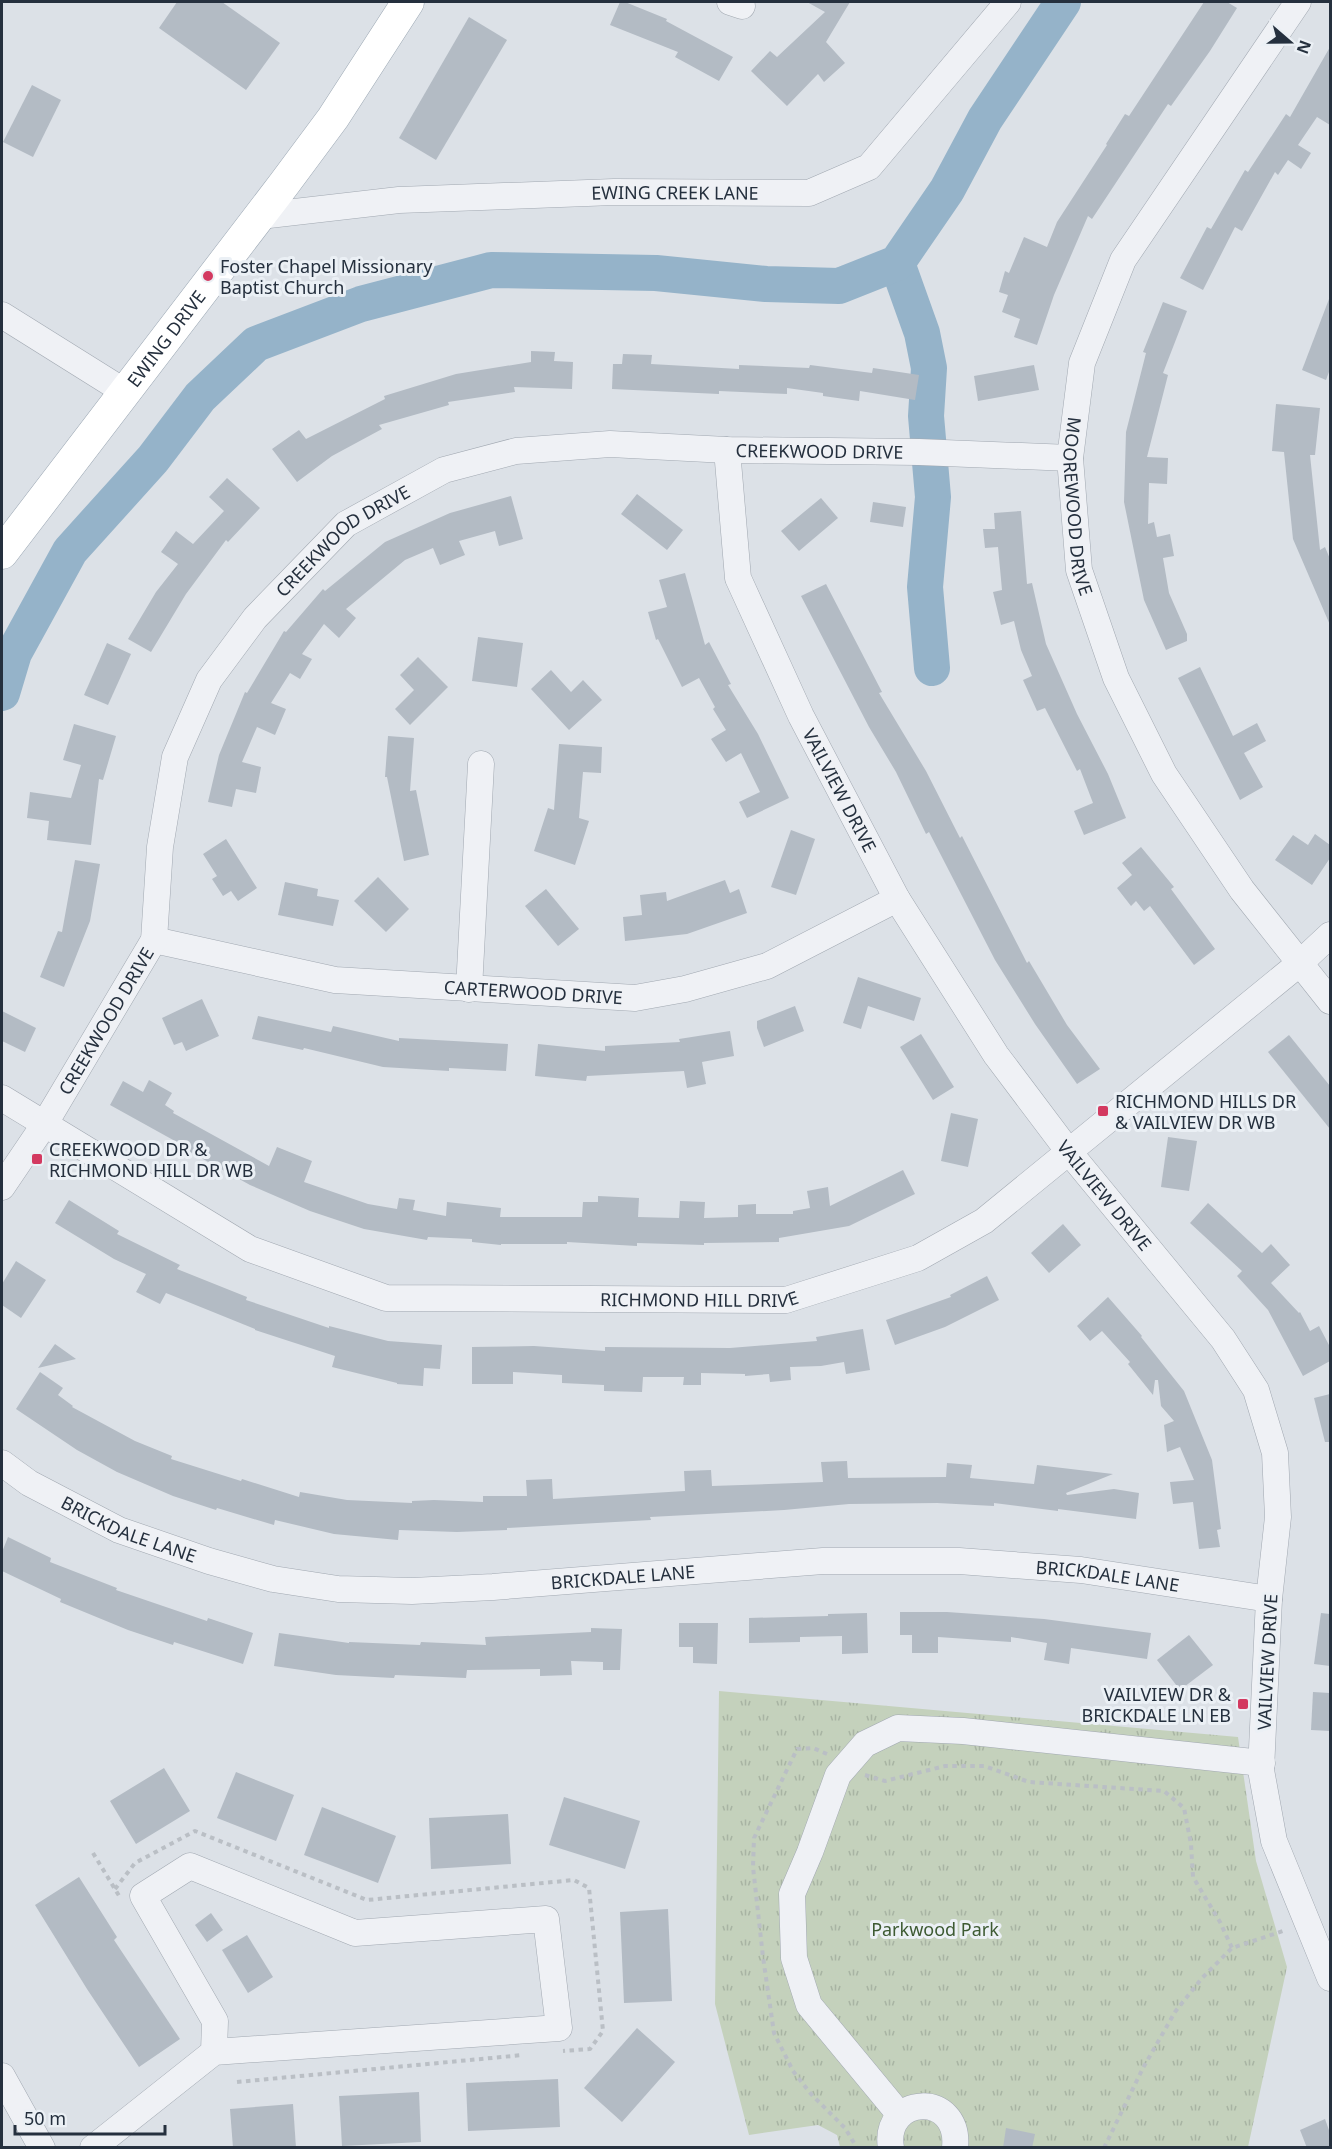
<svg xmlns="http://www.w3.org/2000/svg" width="1332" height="2149" viewBox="0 0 1332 2149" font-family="'Noto Sans',sans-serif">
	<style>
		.park { fill: url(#park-tufts) }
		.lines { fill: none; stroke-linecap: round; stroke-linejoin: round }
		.river { stroke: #95b3c9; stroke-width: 36 }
		.building { fill: #b3bbc4 }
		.minor-casing { stroke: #a1a8b1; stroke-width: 27 }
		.major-casing { stroke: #9ba7b3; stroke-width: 33 }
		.path { stroke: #babfc5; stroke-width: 4; stroke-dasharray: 4.5 4.5; stroke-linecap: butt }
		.minor { stroke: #eff1f5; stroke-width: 26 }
		.major { stroke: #fff; stroke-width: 32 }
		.poi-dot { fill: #d33960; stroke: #ebf0f5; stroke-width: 2 }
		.labels { text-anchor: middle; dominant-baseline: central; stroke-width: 6; stroke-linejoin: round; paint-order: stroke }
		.street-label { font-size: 18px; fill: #25303e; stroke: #ebf0f5 }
		.poi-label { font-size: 18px; fill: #25303e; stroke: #ebf0f5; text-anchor: start }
		.park-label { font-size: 18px; fill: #3d5a32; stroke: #ebf0f5 }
	</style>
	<defs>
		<pattern id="park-tufts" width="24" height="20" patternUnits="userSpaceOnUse" patternTransform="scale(1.5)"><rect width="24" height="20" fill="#c4d1bc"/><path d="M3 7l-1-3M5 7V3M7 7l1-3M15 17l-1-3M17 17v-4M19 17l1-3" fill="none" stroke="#a8b4a3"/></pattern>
	</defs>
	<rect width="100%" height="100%" fill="#dce1e7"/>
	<path class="park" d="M719 1691 1238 1737 1256 1861 1287 1967 1248 2147H840L837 2135 818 2125 749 2135 715 2004Z"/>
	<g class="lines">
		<g class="river">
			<path d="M897 263 922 333 929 368 926 416 933 497 925 587 932 668"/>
			<path d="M2 693 14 653 70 551 153 459 200 397 256 344 361 304 491 270 656 273 766 284 839 286 897 263 947 190 985 119 1063 2"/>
		</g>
	</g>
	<g class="building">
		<path d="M177 2H222L280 43 246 90 159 28Z"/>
		<path d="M620 2H625L667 19 666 21 733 57 719 81 675 57 678 52 610 25Z"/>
		<path d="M807 2H850L826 42 845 63 824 82 818 74 787 106 751 71 770 51 777 57 825 12Z"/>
		<path d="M1204 2H1227L1237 8 1210 51 1171 106 1168 104 1092 219 1088 216 1054 295 1037 345 1014 337 1020 319 1002 312 1008 295 999 292 1005 271 1009 273 1024 237 1047 247 1057 222 1107 145 1106 144 1125 114 1129 116Z"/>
		<path d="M469 17 507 40 436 160 399 138Z"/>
		<path d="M1330 47V125L1317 117 1298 145 1311 153 1301 169 1288 160 1278 175 1275 172 1242 231 1235 227 1203 290 1180 278 1207 227 1211 229 1245 170 1248 172 1286 114 1290 117Z"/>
		<path d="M32 85 61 100 33 157 3 142Z"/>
		<path d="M1329 299 1330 369 1326 380 1302 370Z"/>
		<path d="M1163 302 1187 311 1163 373 1168 375 1147 457 1168 458 1167 484 1149 483 1148 524 1154 522 1157 537 1170 534 1174 556 1163 558 1169 593 1187 634V641L1166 650 1144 600 1124 502 1126 432 1146 353 1143 352Z"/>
		<path d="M531 351 555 352 554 361 573 362 572 389 514 387 515 392 448 402 449 405 379 425 382 429 332 456 297 482 272 449 299 430 306 439 385 399 384 396 456 374 531 362Z"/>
		<path d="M623 354 652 355 651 364 739 369V365L809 368 810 365 872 373 873 368 919 375 915 400 860 391 859 401 823 396V393L787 388V394L719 391V394L612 389 613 364H622Z"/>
		<path d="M1034 365 1039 390 978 401 974 376Z"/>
		<path d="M1276 404 1320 408 1315 455H1310L1320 550 1325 547 1330 559V625L1293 539 1284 452 1272 451Z"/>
		<path d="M227 478 260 508 228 542 226 540 186 594 151 652 128 639 156 592 178 564 161 552 176 531 193 544 224 511 209 497Z"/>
		<path d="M637 494 683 530 667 550 621 514Z"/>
		<path d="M511 496 523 539 499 546 495 531 459 541 465 555 440 565 433 548 405 560 346 609 356 618 339 638 324 624 302 654 312 659 300 679 290 673 271 703 286 709 275 735 257 727 242 762 261 767 256 793 236 789 232 807 208 802 219 755 245 692 247 693 284 631 286 632 323 589 325 591 385 542 450 513Z"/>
		<path d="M821 498 838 518 799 551 781 531Z"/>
		<path d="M873 502 906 507 903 527 870 522Z"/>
		<path d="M1021 511 1027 584 1032 583 1046 644 1077 714 1108 774 1126 818 1084 835 1074 811 1093 803 1080 769 1077 771 1045 708 1037 711 1023 680 1032 676 1021 650 1014 621 1001 625 993 592 1002 590 998 547 985 548 983 529H995L994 513Z"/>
		<path d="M685 573 705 645 709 642 731 684 728 685 758 734 789 798 747 818 739 802 760 792 741 753 726 762 711 739 726 730 713 709 715 707 699 678 682 687 658 639 656 640 648 612 667 607 659 580Z"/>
		<path d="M826 584 882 692 879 693 926 771 960 838 962 836 1027 963 1029 961 1067 1025 1100 1069 1077 1084 1035 1024 995 960 929 832 926 834 896 772 869 727 801 596Z"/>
		<path d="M478 637 523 643 517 687 472 681Z"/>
		<path d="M107 643 131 654 108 705 84 695Z"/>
		<path d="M418 657 448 687 410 725 395 709 414 690 400 675Z"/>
		<path d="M1200 667 1233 736 1257 723 1266 741 1244 753 1263 787 1240 800 1178 678Z"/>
		<path d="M551 670 571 692 583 680 602 700 569 730 531 689Z"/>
		<path d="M74 724 116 736 103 780 99 779 91 845 47 840 49 821 27 818 30 792 71 798 81 765 63 760Z"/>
		<path d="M388 736 414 738 410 791 416 790 429 855 404 861 387 777H385Z"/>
		<path d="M559 744 602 747 601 773 583 772 579 818 589 821 575 865 534 851 548 808 554 810Z"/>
		<path d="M791 830 815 839 796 895 771 887Z"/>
		<path d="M1315 834 1330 845V858L1312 885 1275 860 1293 835 1308 845Z"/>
		<path d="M226 839 257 888 238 901 231 891 223 896 212 879 217 876 203 854Z"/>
		<path d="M1141 847 1174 887 1171 889 1215 949 1194 965 1150 906 1144 911 1136 901 1131 906 1117 888 1132 875 1122 863Z"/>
		<path d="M75 860 100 864 90 921 64 987 40 977 58 931 62 932Z"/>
		<path d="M378 877 409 909 386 932 354 901Z"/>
		<path d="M725 880 730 893 739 889 747 913 687 934 625 941 623 917 642 915 640 895 666 892 667 901Z"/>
		<path d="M285 882 318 889 317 896 339 900 333 926 278 915Z"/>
		<path d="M546 889 579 929 558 946 525 906Z"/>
		<path d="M858 977 921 998 914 1021 868 1006 861 1029 843 1023Z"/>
		<path d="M202 999 219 1036 186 1051 182 1042 174 1045 162 1018Z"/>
		<path d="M795 1006 804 1031 764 1047 757 1028V1021Z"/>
		<path d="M2 1011 36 1028 25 1052 2 1041Z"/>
		<path d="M258 1016 331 1032 333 1026 399 1041V1038L508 1044 506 1071 449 1068V1071L383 1067 304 1048 303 1050 252 1039Z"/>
		<path d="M730 1031 734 1056 702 1062 706 1084 687 1088 684 1071 587 1076 586 1081 535 1076 538 1044 605 1051V1046L680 1042 679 1039Z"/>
		<path d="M921 1034 954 1087 933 1100 900 1047Z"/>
		<path d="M1289 1035 1330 1086V1129L1268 1052Z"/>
		<path d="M149 1080 172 1093 165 1105 174 1111 173 1113 269 1166 277 1147 312 1161 304 1182 368 1204 397 1209 399 1198 415 1200 413 1210 446 1216 447 1202 501 1208 500 1217H582L583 1202H598V1196L639 1198 638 1217 679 1218 680 1201 705 1202 704 1218 738 1217V1205L756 1204V1214H793V1211L810 1208 807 1191 828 1187 830 1206 903 1170 915 1194 849 1226 779 1238V1242L704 1243V1245L637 1243V1246L567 1242V1244H501V1245L472 1242V1239L428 1237 427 1240 364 1229 310 1211 250 1185 183 1148 184 1146 110 1105 123 1081 143 1092Z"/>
		<path d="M951 1113 978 1119 968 1167 941 1161Z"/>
		<path d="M1168 1137 1197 1141 1189 1191 1161 1187Z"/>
		<path d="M69 1200 119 1231 117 1234 180 1265 177 1269 247 1297 246 1300 329 1328V1326L388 1341 442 1345 440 1369 424 1368 423 1386 397 1384V1383L332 1367 335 1356 255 1330V1329L166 1293 160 1304 136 1292 146 1274 114 1259 55 1223Z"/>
		<path d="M1208 1203 1262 1253 1271 1244 1290 1265 1271 1283 1299 1313 1300 1312 1310 1331 1319 1326 1330 1347V1361L1303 1376 1268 1310 1237 1276 1242 1271 1190 1223Z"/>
		<path d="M1063 1224 1081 1245 1049 1273 1031 1253Z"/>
		<path d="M16 1261 46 1280 21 1318 2 1305V1284Z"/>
		<path d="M987 1276 999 1300 945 1327 895 1345 886 1320 951 1297 950 1295Z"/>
		<path d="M1108 1297 1142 1336 1141 1337 1184 1391 1212 1460 1221 1529 1217 1530 1220 1547 1199 1549 1193 1502 1173 1504 1170 1482 1194 1480 1180 1447 1167 1452 1164 1425 1174 1421 1161 1406 1158 1380H1155L1153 1395 1128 1364 1130 1362 1102 1331 1090 1341 1077 1326Z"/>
		<path d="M863 1329 870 1370 846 1374 844 1362 821 1366 790 1367 791 1380 770 1382 769 1374 745 1376V1374L701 1373V1385H683L684 1377H643L642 1392 604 1391V1385L562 1383V1375L513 1372V1384H472V1347L534 1346 605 1351V1347L730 1348 817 1341 816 1337Z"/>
		<path d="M55 1344 76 1359 38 1368Z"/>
		<path d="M40 1372 63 1388 58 1395 73 1406 72 1407 135 1441 172 1456 171 1459 241 1481 242 1479 299 1497 300 1492 347 1500 412 1503V1501L434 1500 483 1502V1496H527L526 1480 552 1479 553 1499 685 1491 684 1471 711 1470 712 1486 823 1482 821 1462 847 1461 848 1478 946 1477 947 1463 972 1465 970 1478 1034 1484 1037 1465 1113 1474 1066 1493 1067 1495 1114 1489 1139 1493 1136 1519 1058 1509V1511L994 1503V1506L937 1503 849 1504 784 1510 650 1517 651 1520 507 1528V1530L457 1532 399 1530 398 1540 334 1534 275 1520 274 1525 217 1508 216 1510 173 1496 117 1472 77 1450 16 1409Z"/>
		<path d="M1330 1394V1442H1325L1314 1398Z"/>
		<path d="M8 1537 51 1558 50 1562 117 1588 116 1590 207 1621 208 1618 253 1633 243 1664 174 1642 173 1645 128 1630 60 1602 61 1599 2 1571V1552Z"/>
		<path d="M900 1612H947L1044 1619 1151 1633 1147 1659 1071 1648 1069 1664 1044 1660 1047 1643 1011 1637V1642L938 1637V1653H912V1635H900Z"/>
		<path d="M867 1613 868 1653 842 1654V1636L800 1637V1642L749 1643V1618L828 1616V1614Z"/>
		<path d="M1321 1613 1330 1614V1666L1314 1664Z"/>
		<path d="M679 1623H718L717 1664 693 1663V1647H679Z"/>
		<path d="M591 1628 622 1629 620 1670H603V1662L571 1661 572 1675 540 1676V1669L467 1670 466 1678 395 1675 394 1678 336 1675 274 1666 279 1633 349 1643V1642L420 1645 421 1642 486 1645 485 1637 591 1632Z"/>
		<path d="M1189 1635 1213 1665 1180 1690 1157 1660Z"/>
		<path d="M1313 1692 1330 1693V1731L1311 1730Z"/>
		<path d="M164 1768 190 1811 136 1844 110 1801Z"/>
		<path d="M236 1772 294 1795 276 1841 217 1818Z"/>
		<path d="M564 1797 640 1821 625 1869 549 1845Z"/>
		<path d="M322 1807 396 1836 378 1883 304 1855Z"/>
		<path d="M508 1814 511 1864 431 1869 429 1818Z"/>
		<path d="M79 1877 117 1937 114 1940 180 2039 139 2067 87 1989 35 1905Z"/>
		<path d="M668 1909 672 2001 624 2003 620 1912Z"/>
		<path d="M211 1913 223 1930 207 1942 195 1925Z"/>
		<path d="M247 1935 273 1977 248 1993 222 1950Z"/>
		<path d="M637 2028 675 2062 622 2122 584 2088Z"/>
		<path d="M558 2079 560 2127 468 2131 466 2083Z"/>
		<path d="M419 2092 421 2142 342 2146 339 2096Z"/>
		<path d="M293 2104 296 2148H233L230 2109Z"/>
		<path d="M1325 2119 1330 2133V2148H1307L1300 2130Z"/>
		<path d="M1006 2128 1035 2134 1032 2148H1003Z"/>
	</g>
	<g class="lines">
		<defs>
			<g id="minor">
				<path d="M730 2 742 6"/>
				<path id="s1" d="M1298 2 1123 260 1082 363 1070 458 1079 570 1116 678 1164 774 1242 890 1330 1001"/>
				<path id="s2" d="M260 216 399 200 614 192 809 193 869 167 1008 2"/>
				<path d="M2 315 125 392"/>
				<path id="s3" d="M727 450 738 578 801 716 897 899 996 1055 1069 1152 1223 1339 1256 1390 1275 1453 1278 1517 1269 1599 1261 1770 1274 1841 1330 1978"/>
				<path id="s4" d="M154 940 335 980 635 998 685 989 767 966 897 899"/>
				<path d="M469 989 481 764"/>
				<path id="s5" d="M2 1098 250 1249 386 1298 786 1300 918 1258 984 1221 1300 963 1330 935"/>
				<path id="s6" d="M2 1187 44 1125 154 940 160 847 175 757 209 680 255 618 346 524 444 470 516 451 610 444 727 450 919 452 1070 458"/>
				<path id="s7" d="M2 1463 29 1483 119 1530 209 1561 273 1579 338 1589 412 1591 493 1587 823 1561H959L1081 1570 1269 1599"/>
				<path d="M2 2076 42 2148"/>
				<path d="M900 2115 809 2005 794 1958 792 1894 810 1852 838 1775 865 1744 898 1728 963 1731 1262 1763"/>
				<path d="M93 2148 214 2052 559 2028 546 1919 355 1933 190 1866 143 1896 215 2021 214 2052"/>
				<path d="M891 2148C882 2095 961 2090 955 2148"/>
			</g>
			<g id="major">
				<path id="s8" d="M2 553 284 184 333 118 408 2"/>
			</g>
		</defs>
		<use href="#minor" class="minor-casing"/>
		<use href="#major" class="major-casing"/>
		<g class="path">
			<path d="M827 1754 813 1748 797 1749 754 1838 753 1867 763 1957 774 2033 793 2071 811 2094 845 2128 857 2148"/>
			<path d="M865 1775 885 1781 945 1766H984L1029 1782 1164 1791 1184 1808 1191 1844 1193 1877 1220 1922 1232 1948"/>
			<path d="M93 1853 121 1899"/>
			<path d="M115 1889 135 1863 195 1831 367 1900 574 1880 589 1888 603 2031 590 2049 563 2051"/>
			<path d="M237 2082 523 2055"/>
			<path d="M1104 2148 1143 2068 1175 2012 1202 1978 1232 1948 1286 1930"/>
		</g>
		<use href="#minor" class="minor"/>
		<use href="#major" class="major"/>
	</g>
	<g class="poi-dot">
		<circle cx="208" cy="276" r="6"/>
		<rect x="1097" y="1105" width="12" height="12" rx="3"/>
		<rect x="31" y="1153" width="12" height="12" rx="3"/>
		<rect x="1237" y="1698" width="12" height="12" rx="3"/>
	</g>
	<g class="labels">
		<g class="street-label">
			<text stroke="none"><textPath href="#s2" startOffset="416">EWING CREEK LANE</textPath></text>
			<text stroke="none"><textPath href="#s8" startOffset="270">EWING DRIVE</textPath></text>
			<text stroke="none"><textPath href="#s6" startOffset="1257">CREEKWOOD DRIVE</textPath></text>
			<text stroke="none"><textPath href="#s1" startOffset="567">MOOREWOOD DRIVE</textPath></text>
			<text stroke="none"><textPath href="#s6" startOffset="754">CREEKWOOD DRIVE</textPath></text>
			<text stroke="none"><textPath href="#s3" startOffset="364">VAILVIEW DRIVE</textPath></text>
			<text stroke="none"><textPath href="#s4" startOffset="384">CARTERWOOD DRIVE</textPath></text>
			<text stroke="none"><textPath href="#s6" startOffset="196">CREEKWOOD DRIVE</textPath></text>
			<text stroke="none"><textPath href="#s3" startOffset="849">VAILVIEW DRIVE</textPath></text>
			<text stroke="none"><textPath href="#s5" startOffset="748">RICHMOND HILL DRIVE</textPath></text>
			<text stroke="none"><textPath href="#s7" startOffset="144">BRICKDALE LANE</textPath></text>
			<text stroke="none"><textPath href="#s7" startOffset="1134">BRICKDALE LANE</textPath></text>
			<text stroke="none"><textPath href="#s7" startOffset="648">BRICKDALE LANE</textPath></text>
			<text transform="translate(1267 1662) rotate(-87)">VAILVIEW DRIVE</text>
		</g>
		<g class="poi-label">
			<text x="220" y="266">Foster Chapel Missionary<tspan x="220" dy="21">Baptist Church</tspan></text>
			<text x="1115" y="1101">RICHMOND HILLS DR<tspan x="1115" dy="21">&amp; VAILVIEW DR WB</tspan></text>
			<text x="49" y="1149">CREEKWOOD DR &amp;<tspan x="49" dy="21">RICHMOND HILL DR WB</tspan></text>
			<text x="1231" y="1694" text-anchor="end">VAILVIEW DR &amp;<tspan x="1231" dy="21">BRICKDALE LN EB</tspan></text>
		</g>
		<g class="park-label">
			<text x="935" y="1929">Parkwood Park</text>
		</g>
	</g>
	<rect width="1332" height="2149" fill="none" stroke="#25303e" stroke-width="6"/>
	<g transform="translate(1290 42) rotate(110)" stroke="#ebf0f5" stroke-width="4.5" paint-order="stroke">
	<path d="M0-4.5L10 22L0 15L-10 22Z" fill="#25303e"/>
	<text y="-9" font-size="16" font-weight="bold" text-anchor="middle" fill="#25303e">N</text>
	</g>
	<path d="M15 2125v9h150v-9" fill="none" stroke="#25303e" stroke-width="3"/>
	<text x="24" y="2125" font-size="18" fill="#25303e" stroke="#ebf0f5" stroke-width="4.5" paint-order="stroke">50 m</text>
</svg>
